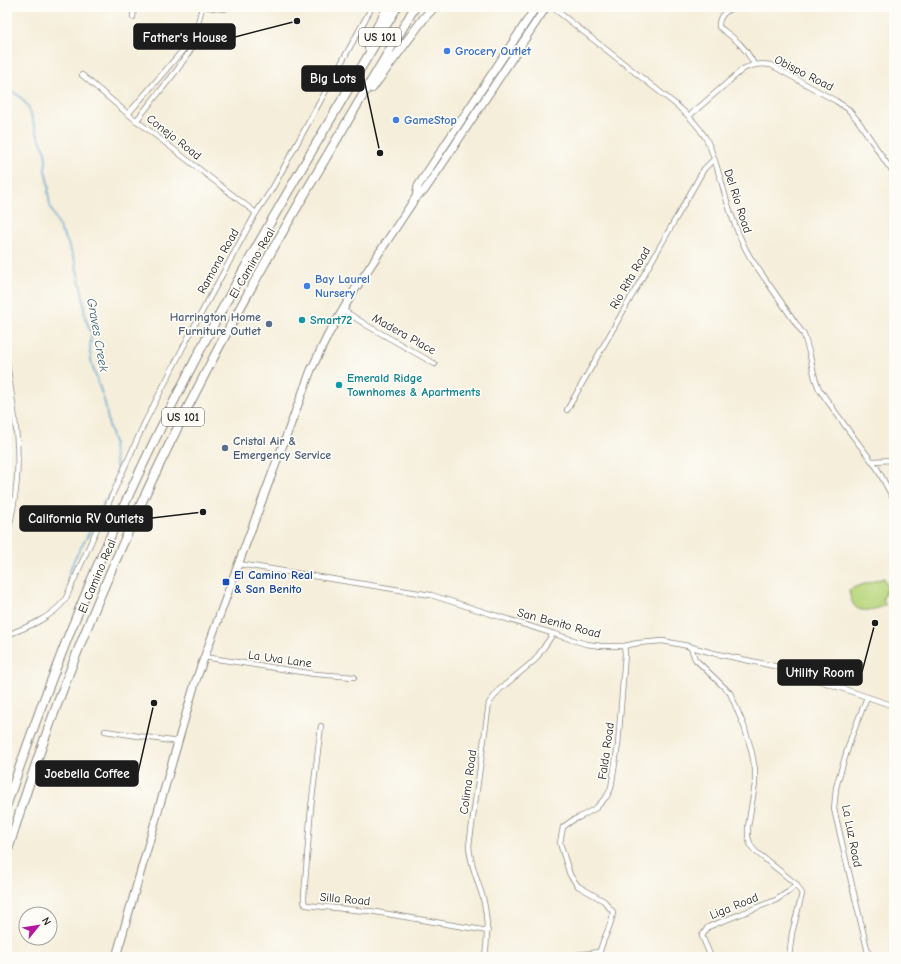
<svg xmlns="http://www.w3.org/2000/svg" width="901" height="964" viewBox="0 0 901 964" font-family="'Comic Neue',sans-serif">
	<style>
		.green { fill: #b9d77e; stroke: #6a7a4d }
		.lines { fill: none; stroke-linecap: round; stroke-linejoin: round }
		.stream { stroke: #59a4d1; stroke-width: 1.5 }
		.street-casing { stroke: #88857b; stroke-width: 6 }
		.secondary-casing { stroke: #88857b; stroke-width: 9 }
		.highway-casing { stroke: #88857b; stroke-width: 10 }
		.street { stroke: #fff; stroke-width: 4.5 }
		.secondary { stroke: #fff; stroke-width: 7 }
		.highway { stroke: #fff; stroke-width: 8 }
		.shop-dot { fill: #3f7fe0; stroke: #fdfcf7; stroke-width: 1.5 }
		.culture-dot { fill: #0f9aa8; stroke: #fdfcf7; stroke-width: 1.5 }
		.service-dot { fill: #5c6f8a; stroke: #fdfcf7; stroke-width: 1.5 }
		.transit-dot { fill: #1a4fb4; stroke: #fdfcf7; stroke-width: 1.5 }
		.labels { text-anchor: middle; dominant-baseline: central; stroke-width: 3.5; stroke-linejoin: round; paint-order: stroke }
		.shield { fill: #fdfcf7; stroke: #605f5e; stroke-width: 1 }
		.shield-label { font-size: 11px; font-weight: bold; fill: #1c1c1c }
		.shop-label { font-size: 12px; font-weight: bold; fill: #366cbe; stroke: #fdfcf7; text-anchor: start }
		.street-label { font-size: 12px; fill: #1c1c1c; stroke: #fdfcf7 }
		.service-label { font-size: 12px; font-weight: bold; fill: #4e5e75; stroke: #fdfcf7; text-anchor: end }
		.culture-label { font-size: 12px; font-weight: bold; fill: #0d838f; stroke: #fdfcf7; text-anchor: start }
		.transit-label { font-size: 12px; font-weight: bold; fill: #164399; stroke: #fdfcf7; text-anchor: start }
		.water-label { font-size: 13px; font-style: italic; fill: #3a6076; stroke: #fdfcf7 }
		.leader { fill: none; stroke: #1c1c1c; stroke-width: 1.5 }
		.callout-dot { fill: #1c1c1c; stroke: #fdfcf7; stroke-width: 1.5 }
		.callout { fill: #1c1c1c; stroke: #1c1c1c; stroke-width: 1.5 }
		.callout-label { font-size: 13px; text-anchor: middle; font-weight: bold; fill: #fff }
	</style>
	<rect width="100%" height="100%" fill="#fdfcf7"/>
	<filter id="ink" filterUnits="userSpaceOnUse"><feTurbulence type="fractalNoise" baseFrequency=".025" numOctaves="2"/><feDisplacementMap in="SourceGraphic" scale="8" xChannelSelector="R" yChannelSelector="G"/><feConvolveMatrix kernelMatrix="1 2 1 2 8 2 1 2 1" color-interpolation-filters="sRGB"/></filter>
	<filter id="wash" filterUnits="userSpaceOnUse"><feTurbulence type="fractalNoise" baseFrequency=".012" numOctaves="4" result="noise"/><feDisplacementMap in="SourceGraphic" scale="16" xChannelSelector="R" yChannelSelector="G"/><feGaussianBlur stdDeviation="0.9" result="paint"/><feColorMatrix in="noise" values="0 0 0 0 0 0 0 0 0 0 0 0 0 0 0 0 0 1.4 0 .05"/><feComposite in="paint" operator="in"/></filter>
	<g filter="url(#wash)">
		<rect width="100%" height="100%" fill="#f5eeda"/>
		<path class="green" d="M884 578 888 587 883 598 885 605C880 608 875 609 869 610 855 612 851 604 849 590L852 588Z"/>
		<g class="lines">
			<g class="stream">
				<path d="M7 8V7"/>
				<path d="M7 88 19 96 28 106 37 133 45 151 46 161 45 170 49 188 48 191 50 206 61 231 66 239 75 261 83 296 85 317 91 333 90 352 92 365 105 403 109 427 114 443 113 447 117 470V480"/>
				<path d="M70 586 69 573 74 560 99 515 104 502 110 494"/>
			</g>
		</g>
	</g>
	<g filter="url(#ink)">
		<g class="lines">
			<defs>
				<g id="street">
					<path d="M208 7 224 9 228 7"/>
					<path d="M552 7 674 103C686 113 697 123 705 137 713 150 716 166 721 180 728 207 736 233 750 257L804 335 809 352 815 378 819 389 849 431 877 468 894 500"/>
					<path d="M734 7C725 11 718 17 719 27 736 40 743 44 754 64"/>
					<path d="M133 17 134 7"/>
					<path d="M82 75 128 114 256 213"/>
					<path d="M128 114 195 36"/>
					<path d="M689 116 743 69C753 64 761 63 771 65L836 101 848 109 859 122 889 167 894 172"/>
					<path d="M136 121 177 70 192 48 202 7"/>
					<path d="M343 310 368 326 435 364"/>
					<path d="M7 362C12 400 20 439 17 478 16 496 12 515 8 533"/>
					<path d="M567 410 704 169 714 159"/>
					<path d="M873 461 894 460"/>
					<path d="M239 564 431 595 586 644 601 646H624L638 643 663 641 688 646 713 653 779 667 894 706"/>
					<path d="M7 635C28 627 51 618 65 600L145 422 192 330 256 213 272 189 372 7"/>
					<path d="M688 646 691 648 695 659 730 693 744 726 751 749 755 769V784L748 827V837L751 846 755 851 796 884 802 894 792 933 789 957"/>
					<path d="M204 657 315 674 354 677"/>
					<path d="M867 697 851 738 838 780 836 788 834 809 869 957"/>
					<path d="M321 726 311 807 304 896V902L306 905 365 911H370L488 931"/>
					<path d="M105 731 178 742"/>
					<path d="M485 957C488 937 488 918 483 898 478 881 470 864 469 846L489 703 500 689 535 660 553 634"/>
					<path d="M570 957 576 955 599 952"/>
					<path d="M599 957C600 941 612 928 613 912L604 901 578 886 570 875 560 843 563 827 573 820 580 817 596 808 607 796 611 788 618 745 625 654 624 646"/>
					<path d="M711 957 702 936 708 927 776 900 788 892 796 884"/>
				</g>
				<g id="secondary">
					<path d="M416 197 418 186 536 7"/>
					<path d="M116 957 195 683 232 581 311 370 328 335 354 291 416 197 424 191 443 163 546 7"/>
				</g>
				<g id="highway">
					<path d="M369 48 374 33 388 7"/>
					<path d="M372 88 424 18 434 7"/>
					<path d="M7 804C57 654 118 508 191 368 254 245 327 126 397 7"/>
					<path d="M7 853C57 688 126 525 206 372 270 248 344 128 415 7"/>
				</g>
			</defs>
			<use href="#street" class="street-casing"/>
			<use href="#secondary" class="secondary-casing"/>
			<use href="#highway" class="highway-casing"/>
			<use href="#street" class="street"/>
			<use href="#secondary" class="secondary"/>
			<use href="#highway" class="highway"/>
		</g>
	</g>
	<g class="shop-dot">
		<circle cx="447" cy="51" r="4"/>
		<circle cx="396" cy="120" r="4"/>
		<circle cx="307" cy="286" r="4"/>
	</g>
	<g class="culture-dot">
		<circle cx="302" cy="320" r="4"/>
		<circle cx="339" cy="385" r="4"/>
	</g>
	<g class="service-dot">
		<circle cx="269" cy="324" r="4"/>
		<circle cx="225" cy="448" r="4"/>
	</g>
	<rect class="transit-dot" x="222" y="578" width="8" height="8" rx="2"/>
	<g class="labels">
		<g class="shield">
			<rect x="359" y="28" width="42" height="18" rx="3"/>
			<rect x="162" y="408" width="42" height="18" rx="3"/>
		</g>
		<g class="shield-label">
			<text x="380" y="37">US 101</text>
			<text x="183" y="417">US 101</text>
		</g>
		<g class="shop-label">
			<text x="455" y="51">Grocery Outlet</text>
			<text x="404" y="120">GameStop</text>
			<text x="315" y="279">Bay Laurel<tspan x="315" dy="14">Nursery</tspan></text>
		</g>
		<g class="street-label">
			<text transform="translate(804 73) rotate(27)">Obispo Road</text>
			<text transform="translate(174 137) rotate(38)">Conejo Road</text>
			<text transform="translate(738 201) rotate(72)">Del Rio Road</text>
			<text transform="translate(218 261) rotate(-61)">Ramona Road</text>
			<text transform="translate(252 263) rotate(-60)">El Camino Real</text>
			<text transform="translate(630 278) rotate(-60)">Rio Rita Road</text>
			<text transform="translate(404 334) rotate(29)">Madera Place</text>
			<text transform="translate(97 576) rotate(-67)">El Camino Real</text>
			<text transform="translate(559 623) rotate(15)">San Benito Road</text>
			<text transform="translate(280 659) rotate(8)">La Uva Lane</text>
			<text transform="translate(606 751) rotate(-82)">Falda Road</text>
			<text transform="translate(468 782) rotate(-82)">Colima Road</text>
			<text transform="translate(852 836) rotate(79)">La Luz Road</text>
			<text transform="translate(345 899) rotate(5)">Silla Road</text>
			<text transform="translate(734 906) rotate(-22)">Liga Road</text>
		</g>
		<g class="service-label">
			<text x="261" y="317">Harrington Home<tspan x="261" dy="14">Furniture Outlet</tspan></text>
			<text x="233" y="441" text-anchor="start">Cristal Air &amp;<tspan x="233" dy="14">Emergency Service</tspan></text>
		</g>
		<g class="culture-label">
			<text x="310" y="320">Smart72</text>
			<text x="347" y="378">Emerald Ridge<tspan x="347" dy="14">Townhomes &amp; Apartments</tspan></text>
		</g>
		<g class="transit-label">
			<text x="234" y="575">El Camino Real<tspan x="234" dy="14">&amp; San Benito</tspan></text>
		</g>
		<g class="water-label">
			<text transform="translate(98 335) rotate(80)">Graves Creek</text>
		</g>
	</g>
	<path class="leader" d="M297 21L235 37M380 153L364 79M203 512L152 518M875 623L862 672M154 703L138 773"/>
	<g class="callout-dot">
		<circle cx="297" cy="21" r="4"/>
		<circle cx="380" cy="153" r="4"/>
		<circle cx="203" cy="512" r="4"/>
		<circle cx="875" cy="623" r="4"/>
		<circle cx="154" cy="703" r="4"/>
	</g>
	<g class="callout">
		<rect x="134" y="24" width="101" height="25" rx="4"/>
		<rect x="302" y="66" width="62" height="25" rx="4"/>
		<rect x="20" y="506" width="132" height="25" rx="4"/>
		<rect x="778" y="660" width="84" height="25" rx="4"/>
		<rect x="36" y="761" width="102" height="25" rx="4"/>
	</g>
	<g class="callout-label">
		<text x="185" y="42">Father's House</text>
		<text x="333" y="83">Big Lots</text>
		<text x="86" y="523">California RV Outlets</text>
		<text x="820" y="677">Utility Room</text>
		<text x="87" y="778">Joebella Coffee</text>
	</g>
	<rect width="901" height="964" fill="none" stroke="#fdfcf7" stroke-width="24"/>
	<g transform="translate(38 926) rotate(60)"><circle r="19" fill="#fdfcf7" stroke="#a3a29f"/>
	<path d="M0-3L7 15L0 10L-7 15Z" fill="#b5179e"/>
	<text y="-6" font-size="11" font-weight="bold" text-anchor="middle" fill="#1c1c1c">N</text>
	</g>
</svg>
